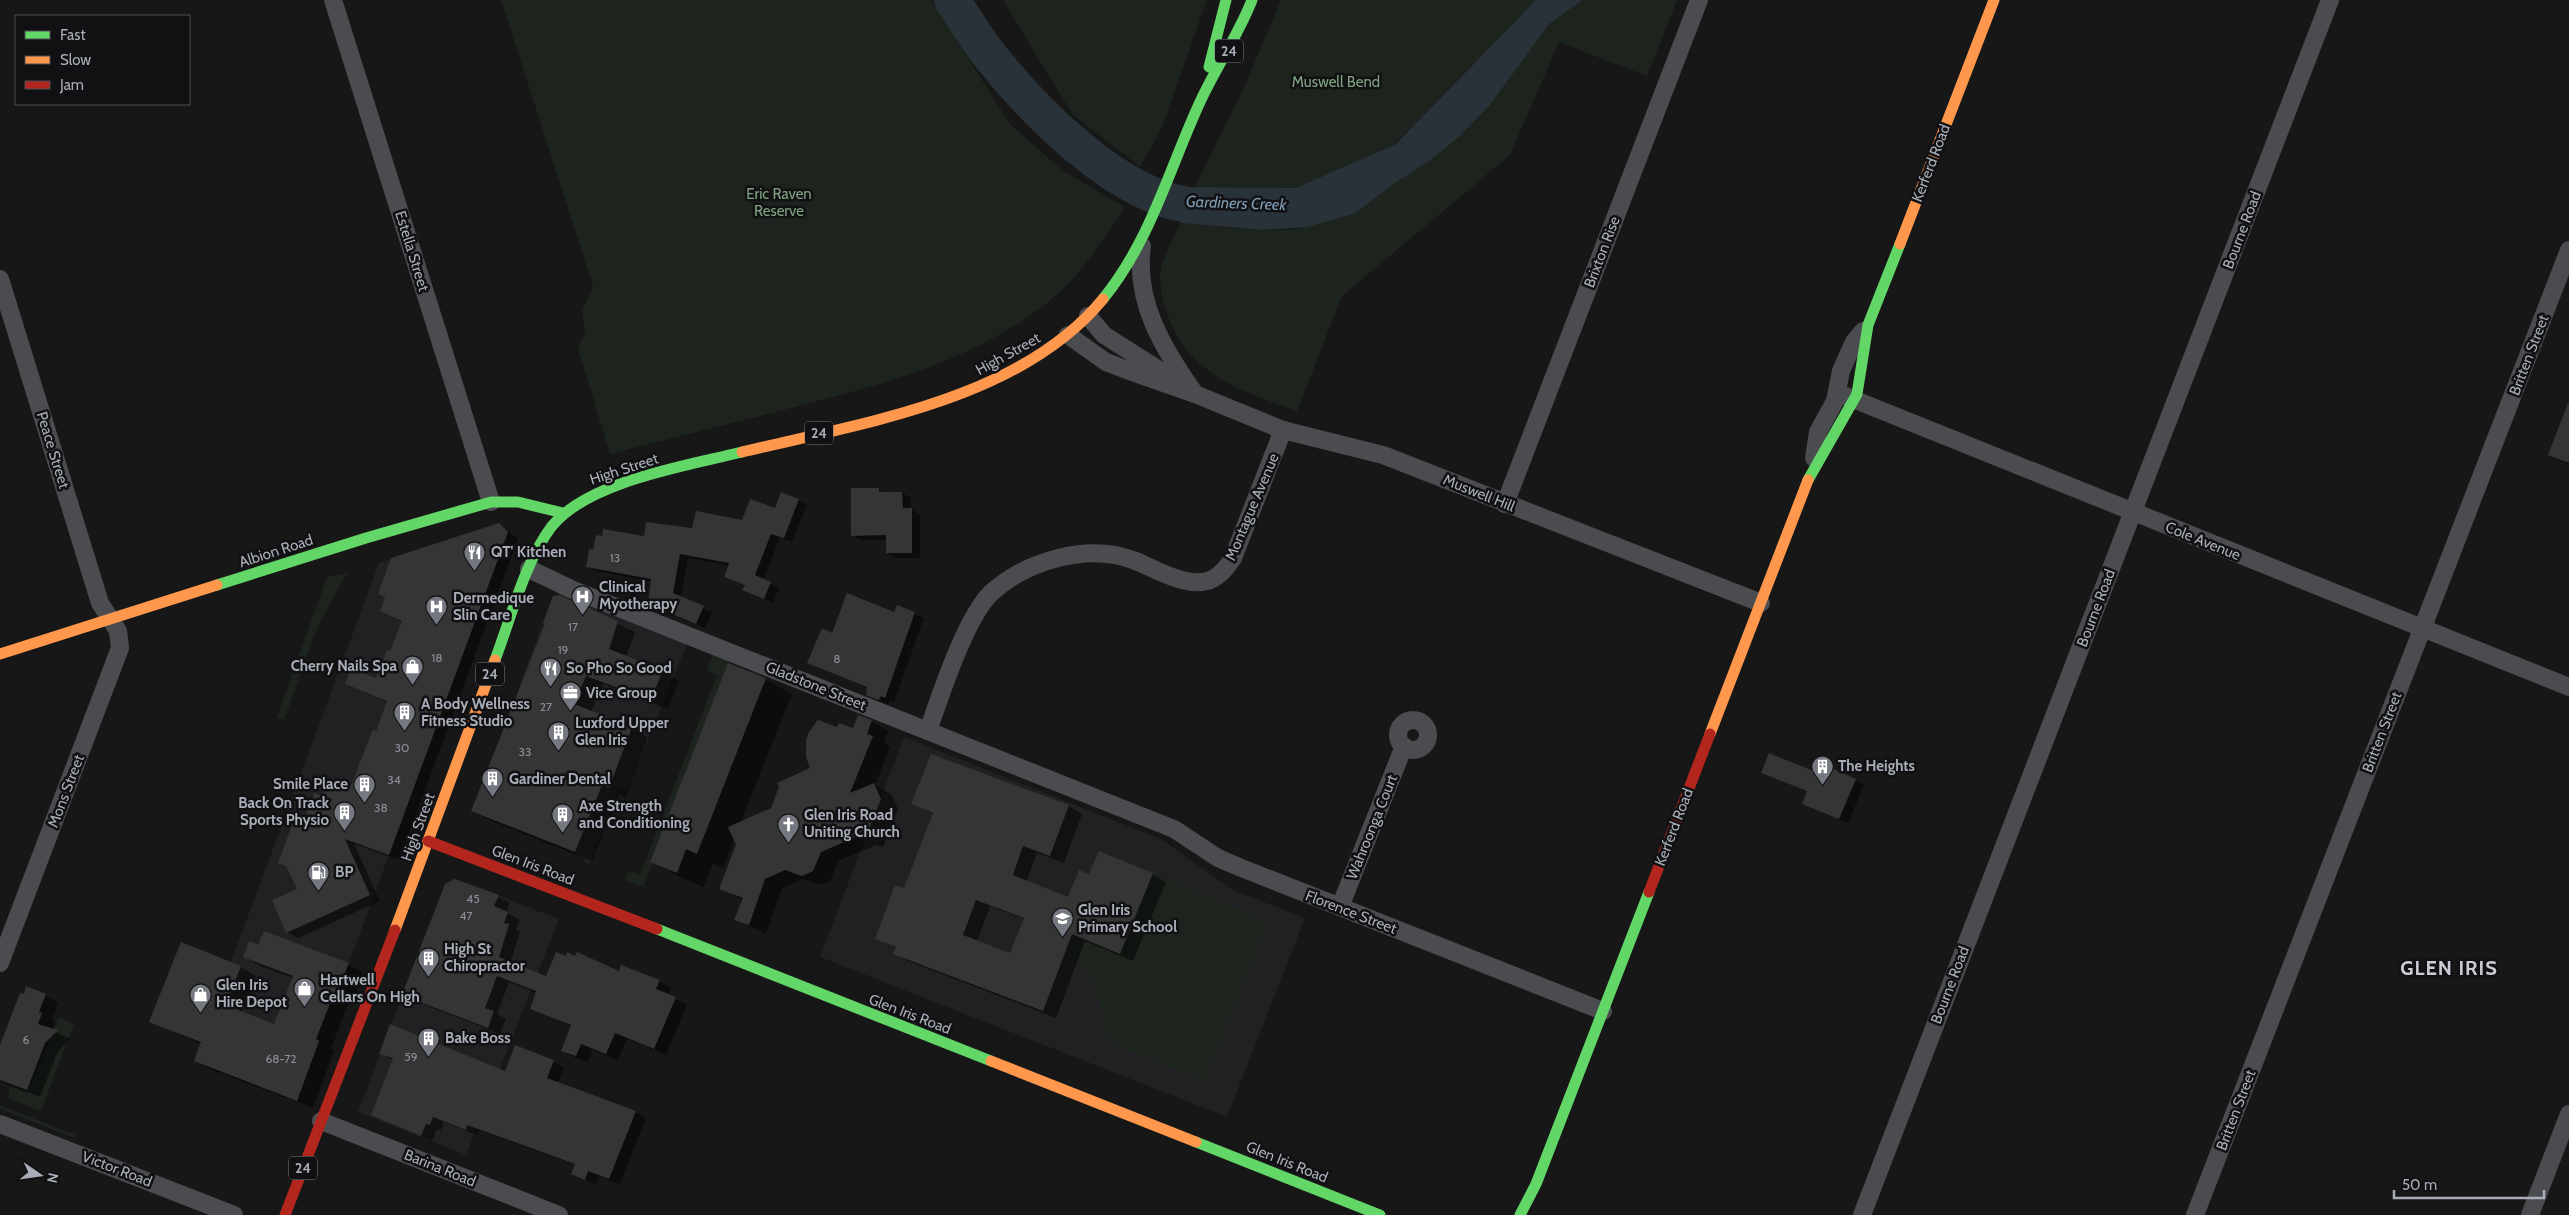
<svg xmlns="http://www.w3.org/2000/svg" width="2569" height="1215" viewBox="0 0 2569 1215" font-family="Cabin,sans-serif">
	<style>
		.built { fill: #212123 }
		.green { fill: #1d241e }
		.water { fill: #2a3239 }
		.shadow { fill: #0007; fill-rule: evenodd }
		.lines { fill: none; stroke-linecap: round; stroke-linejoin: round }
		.river { stroke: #2a3239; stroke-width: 36 }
		.building { fill: #353536; fill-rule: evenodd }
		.street { stroke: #4b4c50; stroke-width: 18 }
		.fast { stroke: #63d668; stroke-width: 11 }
		.slow { stroke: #ff974d; stroke-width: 11 }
		.jam { stroke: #b3261e; stroke-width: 11 }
		.labels { text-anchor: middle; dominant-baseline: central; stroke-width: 5; stroke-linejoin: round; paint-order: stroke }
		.number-label { font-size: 12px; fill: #8b8f98 }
		.shield { fill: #111113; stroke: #7b7e86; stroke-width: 1 }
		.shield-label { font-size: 14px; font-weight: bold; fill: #a8adb8 }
		.park-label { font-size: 15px; fill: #7fa381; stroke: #111113 }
		.street-label { font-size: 15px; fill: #a8adb8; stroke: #111113 }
		.poi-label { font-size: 15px; font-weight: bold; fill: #a8adb8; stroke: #111113; text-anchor: start }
		.water-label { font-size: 16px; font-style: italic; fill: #7f9bb3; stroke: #111113 }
		.district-label { font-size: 20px; font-weight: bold; letter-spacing: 1px; fill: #c9ccd4; stroke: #111113 }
	</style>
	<rect width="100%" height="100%" fill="#171717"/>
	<g class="built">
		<path d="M499 523 508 532 355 947 316 1039 319 1041 297 1101 194 1061 200 1042 149 1022 181 942 231 962 379 563Z"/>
		<path d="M561 594 687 644 627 792 619 789 589 865 575 852 537 837 498 744 553 596Z"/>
		<path d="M904 737 1161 839 1233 890 1305 918 1227 1117 820 957Z"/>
		<path d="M455 879 559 919 466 1155 358 1112 445 884Z"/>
	</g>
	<g class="green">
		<path d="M501 0H931L1010 124 1062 170 1125 207C1102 242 1080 277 1047 303 971 363 874 387 783 410 725 425 668 439 610 454L578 349 585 331 582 312 593 286Z"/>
		<path d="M1003 0H1207L1161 130 1140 167 1072 114Z"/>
		<path d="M1281 0H1536L1396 144 1296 188 1195 187 1245 85Z"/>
		<path d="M1582 0H1677L1647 76 1559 42 1510 155 1342 296 1297 411C1239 390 1184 374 1165 307 1161 293 1158 279 1162 265 1166 250 1174 237 1181 223 1221 226 1265 235 1306 227 1319 224 1334 213 1347 207 1407 178 1461 144 1502 89 1524 59 1546 14 1582 0Z"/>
		<path d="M347 573 317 628 284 720 277 717 327 577Z"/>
		<path d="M713 654 729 661 650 861 653 863 643 887 625 880 629 871 640 875 717 675 707 670Z"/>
		<path d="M1153 873 1268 921 1205 1081 1108 1042 1096 988 1070 949 1083 939 1120 954Z"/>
		<path d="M59 1017 74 1024 41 1111 9 1099V1087L27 1093Z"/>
		<path d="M0 1105 75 1135 74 1138 0 1109Z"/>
	</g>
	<path class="water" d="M1536 0H1582L1549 24 1490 105 1459 137 1429 161 1393 184 1356 213 1307 227 1262 230 1181 223 1195 187 1296 188 1396 144Z"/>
	<g class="shadow">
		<path d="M2569 423V465L2549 454Z"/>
		<path d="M878 489 885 493H902L911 498V509L920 515V558H896L888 553V540H861L852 535Z"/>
		<path d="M799 500 807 505 792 542 780 537 763 580 779 588 773 603 744 590 746 585 734 581 730 566 688 558 681 598 712 612 705 628 679 617 671 613 672 609 657 607 649 602 652 582 596 571 587 567 645 538 743 522Z"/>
		<path d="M499 525 518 539 399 860 354 844 380 901 298 938 287 932 298 890 288 867 303 825 323 797 351 790 388 702 346 684 376 680 391 653 403 622 382 611 387 598 379 594Z"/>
		<path d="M559 596 635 632 626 657 662 671 679 681 668 709 603 684 591 712 631 728 647 737V740L626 797 619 794 592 861 489 820 473 810Z"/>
		<path d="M898 607 924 618 894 702 890 700 888 704 876 699 867 694 868 688 809 663 833 634 895 613Z"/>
		<path d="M765 679 792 694 741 822 772 809 812 769 838 729 853 730 871 721 888 731 884 743 890 747 875 785 891 794 898 809 883 847 876 845 838 861 830 881 820 885 803 879 782 888 766 934 736 919 743 900 721 888 737 845 734 840 723 868 713 863 704 887 678 876 652 861Z"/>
		<path d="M931 755 1069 806 1082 814 1064 863 1037 853 1026 882 1069 899 1090 876 1152 874 1166 882 1133 961 1085 941 1056 1018 908 961 895 953 896 948 876 938 905 890 933 814 913 804ZM990 906 1024 919 1011 954 977 941Z"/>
		<path d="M1817 774 1855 780 1864 785 1848 823 1804 803 1808 792 1771 777Z"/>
		<path d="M498 897 510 903 506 912 520 920 516 930 520 932 510 964 547 978 620 972 659 981 671 988 668 995 687 1005 666 1055 627 1039 618 1060 593 1050 588 1062 574 1057 562 1050 572 1026 531 1008 537 993 509 982 497 1014 506 1019 500 1034 415 1001 403 994Z"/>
		<path d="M259 946 348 964 363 973 352 1002 349 1001 331 1049 334 1051 313 1108 210 1069 195 1060 201 1044 150 1021 240 967 256 976 242 1012 275 1025 293 978 260 966 245 957Z"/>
		<path d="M45 995 58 1003 52 1020 55 1022 52 1030 70 1039 58 1051 40 1097 0 1081V1047Z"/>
		<path d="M381 1053 506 1073 553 1061 564 1068 558 1083 635 1112 646 1118 620 1184 599 1176 596 1185 572 1174 576 1165 478 1130 476 1135 444 1122 441 1130 437 1129 432 1141 373 1115 393 1060Z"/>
	</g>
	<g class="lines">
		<path class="river" d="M952 0C965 19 976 39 991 57 1034 111 1117 196 1189 205 1205 207 1222 206 1238 207"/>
	</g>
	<g class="building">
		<path d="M2568 403H2569V463L2548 455Z"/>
		<path d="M851 488H879V492H902L903 508H912V553H886V535L851 536Z"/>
		<path d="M781 492 799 499 784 538 771 534 755 575 771 582 764 599 742 590 745 585 724 577 729 563 680 554 673 593 704 606 696 624 670 613 671 607 648 603 651 579 586 567 589 549 593 550 596 535 602 536 603 529 644 536 646 522 692 528 696 511 742 520 750 499 775 508Z"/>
		<path d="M499 523 508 532 389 855 345 839 370 895 286 933 272 900 297 889 286 866 278 863 294 820 303 823 314 793 322 796 328 780 350 788 373 729 376 731 387 701 345 684 351 668 376 678 387 650 390 651 402 621 380 611 385 597 378 594 391 558Z"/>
		<path d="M847 593 894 612 897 605 915 612 885 698 881 696 879 700 866 695 867 687 807 663 822 628 832 633Z"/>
		<path d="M559 595 618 621 609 649 663 670 651 700 586 676 574 704 631 726V730L609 788 602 785 575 852 471 811 545 624 543 623 553 596Z"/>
		<path d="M728 663 766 678 697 854 686 849 677 873 650 862Z"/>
		<path d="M858 715 872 720 867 734 873 736 850 793 874 783 881 799 865 839 858 836 821 852 813 871 802 876 785 870 765 879 749 925 734 920 743 898 719 889 736 845 728 827 771 808 779 787 777 783 810 768 806 757V740L809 732 818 720 837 727 839 723 853 728Z"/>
		<path d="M1769 753 1816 772 1819 763 1856 779 1839 819 1802 804 1807 791 1761 773Z"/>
		<path d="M931 754 1069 805 1050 856 1023 846 1013 875 1068 897 1079 870 1089 874 1099 851 1153 873 1120 954 1072 934 1043 1011 893 954 896 947 875 939 895 885 904 888 933 813 911 804ZM976 900 1024 918 1010 953 963 935Z"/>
		<path d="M455 879 499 895 494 906 508 912 504 923 509 924 499 957 546 976 556 952 566 956 567 952 575 956 577 952 619 971 621 965 660 980 656 989 676 997 654 1049 615 1033 606 1054 581 1044 576 1056 561 1051 571 1025 530 1009 536 991 497 976 485 1008 494 1011 488 1028 402 995 445 884Z"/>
		<path d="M264 931 349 963 336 994 334 993 316 1039 319 1041 297 1101 194 1061 201 1042 149 1022 181 942 241 966 226 1005 274 1024 293 976 243 957 249 941 258 945Z"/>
		<path d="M26 986 46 994 39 1012 42 1013 38 1024 58 1030 45 1043 27 1090 0 1080V1045L20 993 24 994Z"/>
		<path d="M390 1024 505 1071 515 1045 554 1060 547 1078 636 1111 609 1179 588 1171 585 1180 571 1174 575 1164 467 1125 466 1130 433 1117 430 1125 426 1124 421 1136 371 1115 393 1058 379 1054Z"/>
	</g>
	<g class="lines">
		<g class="street">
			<path d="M333 0 491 502"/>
			<path d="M1142 246C1134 302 1164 350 1195 394"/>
			<path d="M0 279 100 603 118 631 120 648 0 963"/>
			<path d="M1088 316 1104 335 1178 382"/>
			<path d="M1068 335 1106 362 1135 373 1195 394 1283 430 1383 455 1761 603"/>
			<path d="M1838 393 2569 687"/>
			<path d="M1814 458 1818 432 1835 401 1841 371 1854 342 1863 331"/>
			<path d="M1505 504 1699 0"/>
			<path d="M529 569 571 589 1174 829 1218 858 1239 867 1603 1011"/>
			<circle cx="1413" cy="735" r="15"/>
			<path d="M928 731C940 696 966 617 991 593 1026 561 1087 543 1133 560 1154 568 1179 584 1202 582 1216 581 1226 569 1233 558L1283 430"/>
			<path d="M1340 907 1404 746"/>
			<path d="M321 1121 559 1215"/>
			<path d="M0 1124 234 1215"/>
			<path d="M1862 1215 2330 0"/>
			<path d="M2195 1215 2569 250"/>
			<path d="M2530 1215 2569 1114"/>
		</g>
		<g class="fast">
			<path d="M1209 67 1226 0"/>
			<path d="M1103 299C1151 240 1169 169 1200 102 1216 67 1238 36 1252 0"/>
			<path d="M1808 480 1857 394 1868 325 1900 244"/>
			<path d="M217 585 366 538 491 502H518L563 513"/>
			<path d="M495 660C511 618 525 561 552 526 589 481 686 466 742 452"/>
			<path d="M657 929 991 1061"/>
			<path d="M1196 1142 1380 1215"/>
			<path d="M1520 1215 1536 1184 1649 892"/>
		</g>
		<g class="slow">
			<path d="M1900 244 1994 0"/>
			<path d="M742 452C862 423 1020 400 1103 299"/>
			<path d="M0 654 217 585"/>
			<path d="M1710 734 1808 480"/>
			<path d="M395 930 495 660"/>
			<path d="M991 1061 1196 1142"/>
		</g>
		<g class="jam">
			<path d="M428 841 657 929"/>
			<path d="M1649 892 1710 734"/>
			<path d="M285 1215 395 930"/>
		</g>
	</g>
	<defs>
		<symbol id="restaurant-pin" viewBox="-11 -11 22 30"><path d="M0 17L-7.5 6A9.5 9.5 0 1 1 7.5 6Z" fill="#757880" stroke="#111113"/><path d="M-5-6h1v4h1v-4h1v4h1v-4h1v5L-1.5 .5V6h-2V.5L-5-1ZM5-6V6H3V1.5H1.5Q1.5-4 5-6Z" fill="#fff"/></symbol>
		<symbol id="hospital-pin" viewBox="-11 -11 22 30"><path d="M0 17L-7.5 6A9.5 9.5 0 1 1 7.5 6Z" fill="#757880" stroke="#111113"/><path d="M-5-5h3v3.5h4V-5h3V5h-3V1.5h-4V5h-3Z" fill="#fff"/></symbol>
		<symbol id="shop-pin" viewBox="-11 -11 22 30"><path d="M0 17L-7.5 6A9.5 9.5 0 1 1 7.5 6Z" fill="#757880" stroke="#111113"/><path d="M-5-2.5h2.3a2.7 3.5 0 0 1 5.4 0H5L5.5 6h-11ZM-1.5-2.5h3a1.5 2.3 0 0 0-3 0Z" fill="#fff"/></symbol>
		<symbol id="office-pin" viewBox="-11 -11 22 30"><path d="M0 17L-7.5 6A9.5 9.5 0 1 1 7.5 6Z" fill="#757880" stroke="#111113"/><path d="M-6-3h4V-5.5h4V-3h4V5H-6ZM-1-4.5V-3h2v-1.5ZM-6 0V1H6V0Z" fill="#fff"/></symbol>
		<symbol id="building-pin" viewBox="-11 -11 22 30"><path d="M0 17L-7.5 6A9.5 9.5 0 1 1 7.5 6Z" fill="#757880" stroke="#111113"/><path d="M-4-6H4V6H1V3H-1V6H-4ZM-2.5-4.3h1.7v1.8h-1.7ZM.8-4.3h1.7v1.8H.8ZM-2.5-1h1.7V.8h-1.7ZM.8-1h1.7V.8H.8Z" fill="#fff"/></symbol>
		<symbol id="church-pin" viewBox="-11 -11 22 30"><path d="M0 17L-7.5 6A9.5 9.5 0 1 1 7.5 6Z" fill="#757880" stroke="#111113"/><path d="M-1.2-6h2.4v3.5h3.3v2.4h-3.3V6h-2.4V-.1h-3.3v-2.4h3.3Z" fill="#fff"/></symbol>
		<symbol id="fuel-pin" viewBox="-11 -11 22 30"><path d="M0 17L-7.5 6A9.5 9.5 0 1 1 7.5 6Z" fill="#757880" stroke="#111113"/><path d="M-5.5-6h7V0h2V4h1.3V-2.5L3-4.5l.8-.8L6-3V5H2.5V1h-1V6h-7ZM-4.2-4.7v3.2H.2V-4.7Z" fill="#fff"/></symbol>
		<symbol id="school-pin" viewBox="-11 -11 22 30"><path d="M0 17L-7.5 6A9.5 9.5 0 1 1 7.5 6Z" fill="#757880" stroke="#111113"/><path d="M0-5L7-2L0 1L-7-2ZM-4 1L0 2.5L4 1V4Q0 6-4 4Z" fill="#fff"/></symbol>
	</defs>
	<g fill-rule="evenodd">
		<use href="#restaurant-pin" x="462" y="540" width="25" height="34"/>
		<use href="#hospital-pin" x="570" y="584" width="25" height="34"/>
		<use href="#hospital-pin" x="424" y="594" width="25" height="34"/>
		<use href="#shop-pin" x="400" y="654" width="25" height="34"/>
		<use href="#restaurant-pin" x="538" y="656" width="25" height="34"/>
		<use href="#office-pin" x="558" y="680" width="25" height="34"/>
		<use href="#building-pin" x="392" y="700" width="25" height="34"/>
		<use href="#building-pin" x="546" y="720" width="25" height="34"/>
		<use href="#building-pin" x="1810" y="754" width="25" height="34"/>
		<use href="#building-pin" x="480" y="766" width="25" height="34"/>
		<use href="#building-pin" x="352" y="772" width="25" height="34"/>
		<use href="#building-pin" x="332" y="800" width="25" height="34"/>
		<use href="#building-pin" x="550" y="802" width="25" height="34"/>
		<use href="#church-pin" x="776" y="812" width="25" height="34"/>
		<use href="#fuel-pin" x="306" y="860" width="25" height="34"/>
		<use href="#school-pin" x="1050" y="906" width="25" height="34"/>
		<use href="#building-pin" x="416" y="946" width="25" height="34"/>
		<use href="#shop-pin" x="292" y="976" width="25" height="34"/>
		<use href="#shop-pin" x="188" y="982" width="25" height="34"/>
		<use href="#building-pin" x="416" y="1026" width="25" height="34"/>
	</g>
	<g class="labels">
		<g class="number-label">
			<text x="615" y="557">13</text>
			<text x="573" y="626">17</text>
			<text x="563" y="649">19</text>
			<text x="437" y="657">18</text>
			<text x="837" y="658">8</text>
			<text x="546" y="706">27</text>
			<text x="402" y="747">30</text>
			<text x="525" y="751">33</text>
			<text x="394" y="779">34</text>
			<text x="381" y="807">38</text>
			<text x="473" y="898">45</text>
			<text x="466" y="915">47</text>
			<text x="26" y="1039">6</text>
			<text x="411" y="1056">59</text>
			<text x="281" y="1058">68-72</text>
		</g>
		<g class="shield">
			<rect x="1215" y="39.5" width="28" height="23" rx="4"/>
			<rect x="805" y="421.5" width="28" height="23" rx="4"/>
			<rect x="476" y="662.5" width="28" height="23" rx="4"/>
			<rect x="289" y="1156.5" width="28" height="23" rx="4"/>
		</g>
		<g class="shield-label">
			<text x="1229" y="51">24</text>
			<text x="819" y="433">24</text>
			<text x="490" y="674">24</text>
			<text x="303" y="1168">24</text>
		</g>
		<g class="park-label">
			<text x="1336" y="82">Muswell Bend</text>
			<text x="779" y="194">Eric Raven<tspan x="779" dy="17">Reserve</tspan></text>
		</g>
		<g class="street-label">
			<text transform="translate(1931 163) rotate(-69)">Kerferd Road</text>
			<text transform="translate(2242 230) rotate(-69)">Bourne Road</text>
			<text transform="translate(412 251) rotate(73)">Estella Street</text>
			<text transform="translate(1602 252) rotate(-69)">Brixton Rise</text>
			<text transform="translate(1008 354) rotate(-29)">High Street</text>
			<text transform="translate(2529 355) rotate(-69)">Britten Street</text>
			<text transform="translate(53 450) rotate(73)">Peace Street</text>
			<text transform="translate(624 469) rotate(-18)">High Street</text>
			<text transform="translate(1479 493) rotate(22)">Muswell Hill</text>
			<text transform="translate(1252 507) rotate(-67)">Montague Avenue</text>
			<text transform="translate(2203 541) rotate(22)">Cole Avenue</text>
			<text transform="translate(276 551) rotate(-18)">Albion Road</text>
			<text transform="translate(2096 608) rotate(-69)">Bourne Road</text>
			<text transform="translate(816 686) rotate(22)">Gladstone Street</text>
			<text transform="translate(2382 732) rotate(-69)">Britten Street</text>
			<text transform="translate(66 791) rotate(-69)">Mons Street</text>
			<text transform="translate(418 827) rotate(-70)">High Street</text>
			<text transform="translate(1372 827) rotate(-68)">Wahroonga Court</text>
			<text transform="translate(1674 827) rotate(-69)">Kerferd Road</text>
			<text transform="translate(533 865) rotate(21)">Glen Iris Road</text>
			<text transform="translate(1351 912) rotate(21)">Florence Street</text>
			<text transform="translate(1950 985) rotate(-69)">Bourne Road</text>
			<text transform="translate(910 1014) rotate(21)">Glen Iris Road</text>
			<text transform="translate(2236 1110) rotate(-69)">Britten Street</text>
			<text transform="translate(1287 1162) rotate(22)">Glen Iris Road</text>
			<text transform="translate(440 1168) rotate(22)">Barina Road</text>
			<text transform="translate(117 1169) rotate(21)">Victor Road</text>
		</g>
		<g class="poi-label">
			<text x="491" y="552">QT' Kitchen</text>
			<text x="599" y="587">Clinical<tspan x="599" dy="17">Myotherapy</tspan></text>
			<text x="453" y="598">Dermedique<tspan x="453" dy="17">Slin Care</tspan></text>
			<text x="397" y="666" text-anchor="end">Cherry Nails Spa</text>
			<text x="566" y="668">So Pho So Good</text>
			<text x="586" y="693">Vice Group</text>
			<text x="421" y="704">A Body Wellness<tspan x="421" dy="17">Fitness Studio</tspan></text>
			<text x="575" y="723">Luxford Upper<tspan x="575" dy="17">Glen Iris</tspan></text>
			<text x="1838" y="766">The Heights</text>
			<text x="509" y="779">Gardiner Dental</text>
			<text x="348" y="784" text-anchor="end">Smile Place</text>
			<text x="329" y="803" text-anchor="end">Back On Track<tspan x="329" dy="17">Sports Physio</tspan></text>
			<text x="579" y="806">Axe Strength<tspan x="579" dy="17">and Conditioning</tspan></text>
			<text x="804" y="815">Glen Iris Road<tspan x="804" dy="17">Uniting Church</tspan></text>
			<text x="335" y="872">BP</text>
			<text x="1078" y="910">Glen Iris<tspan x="1078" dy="17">Primary School</tspan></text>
			<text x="444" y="949">High St<tspan x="444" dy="17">Chiropractor</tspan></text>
			<text x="320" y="980">Hartwell<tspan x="320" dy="17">Cellars On High</tspan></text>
			<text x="216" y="985">Glen Iris<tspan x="216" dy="17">Hire Depot</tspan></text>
			<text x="445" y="1038">Bake Boss</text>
		</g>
		<g class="water-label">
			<text transform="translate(1236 203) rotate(2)">Gardiners Creek</text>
		</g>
		<g class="district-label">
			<text x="2449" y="968">GLEN IRIS</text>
		</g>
	</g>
	<rect x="15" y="15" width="175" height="90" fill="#111113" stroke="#4d4f55"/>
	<rect x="25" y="31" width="25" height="8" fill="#63d668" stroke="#4d4f55"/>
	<text x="60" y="40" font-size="15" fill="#a8adb8">Fast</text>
	<rect x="25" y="56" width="25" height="8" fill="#ff974d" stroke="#4d4f55"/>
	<text x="60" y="65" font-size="15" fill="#a8adb8">Slow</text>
	<rect x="25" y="81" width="25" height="8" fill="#b3261e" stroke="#4d4f55"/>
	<text x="60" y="90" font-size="15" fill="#a8adb8">Jam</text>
	<g transform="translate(40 1175) rotate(103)" stroke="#111113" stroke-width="4" paint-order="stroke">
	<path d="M0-4L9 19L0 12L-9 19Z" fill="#a8adb8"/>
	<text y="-8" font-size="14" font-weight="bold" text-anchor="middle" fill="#a8adb8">N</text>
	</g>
	<path d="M2394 1190v8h150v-8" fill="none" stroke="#a8adb8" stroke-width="2.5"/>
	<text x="2402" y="1190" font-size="15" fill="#a8adb8" stroke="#111113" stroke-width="4" paint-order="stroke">50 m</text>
</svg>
